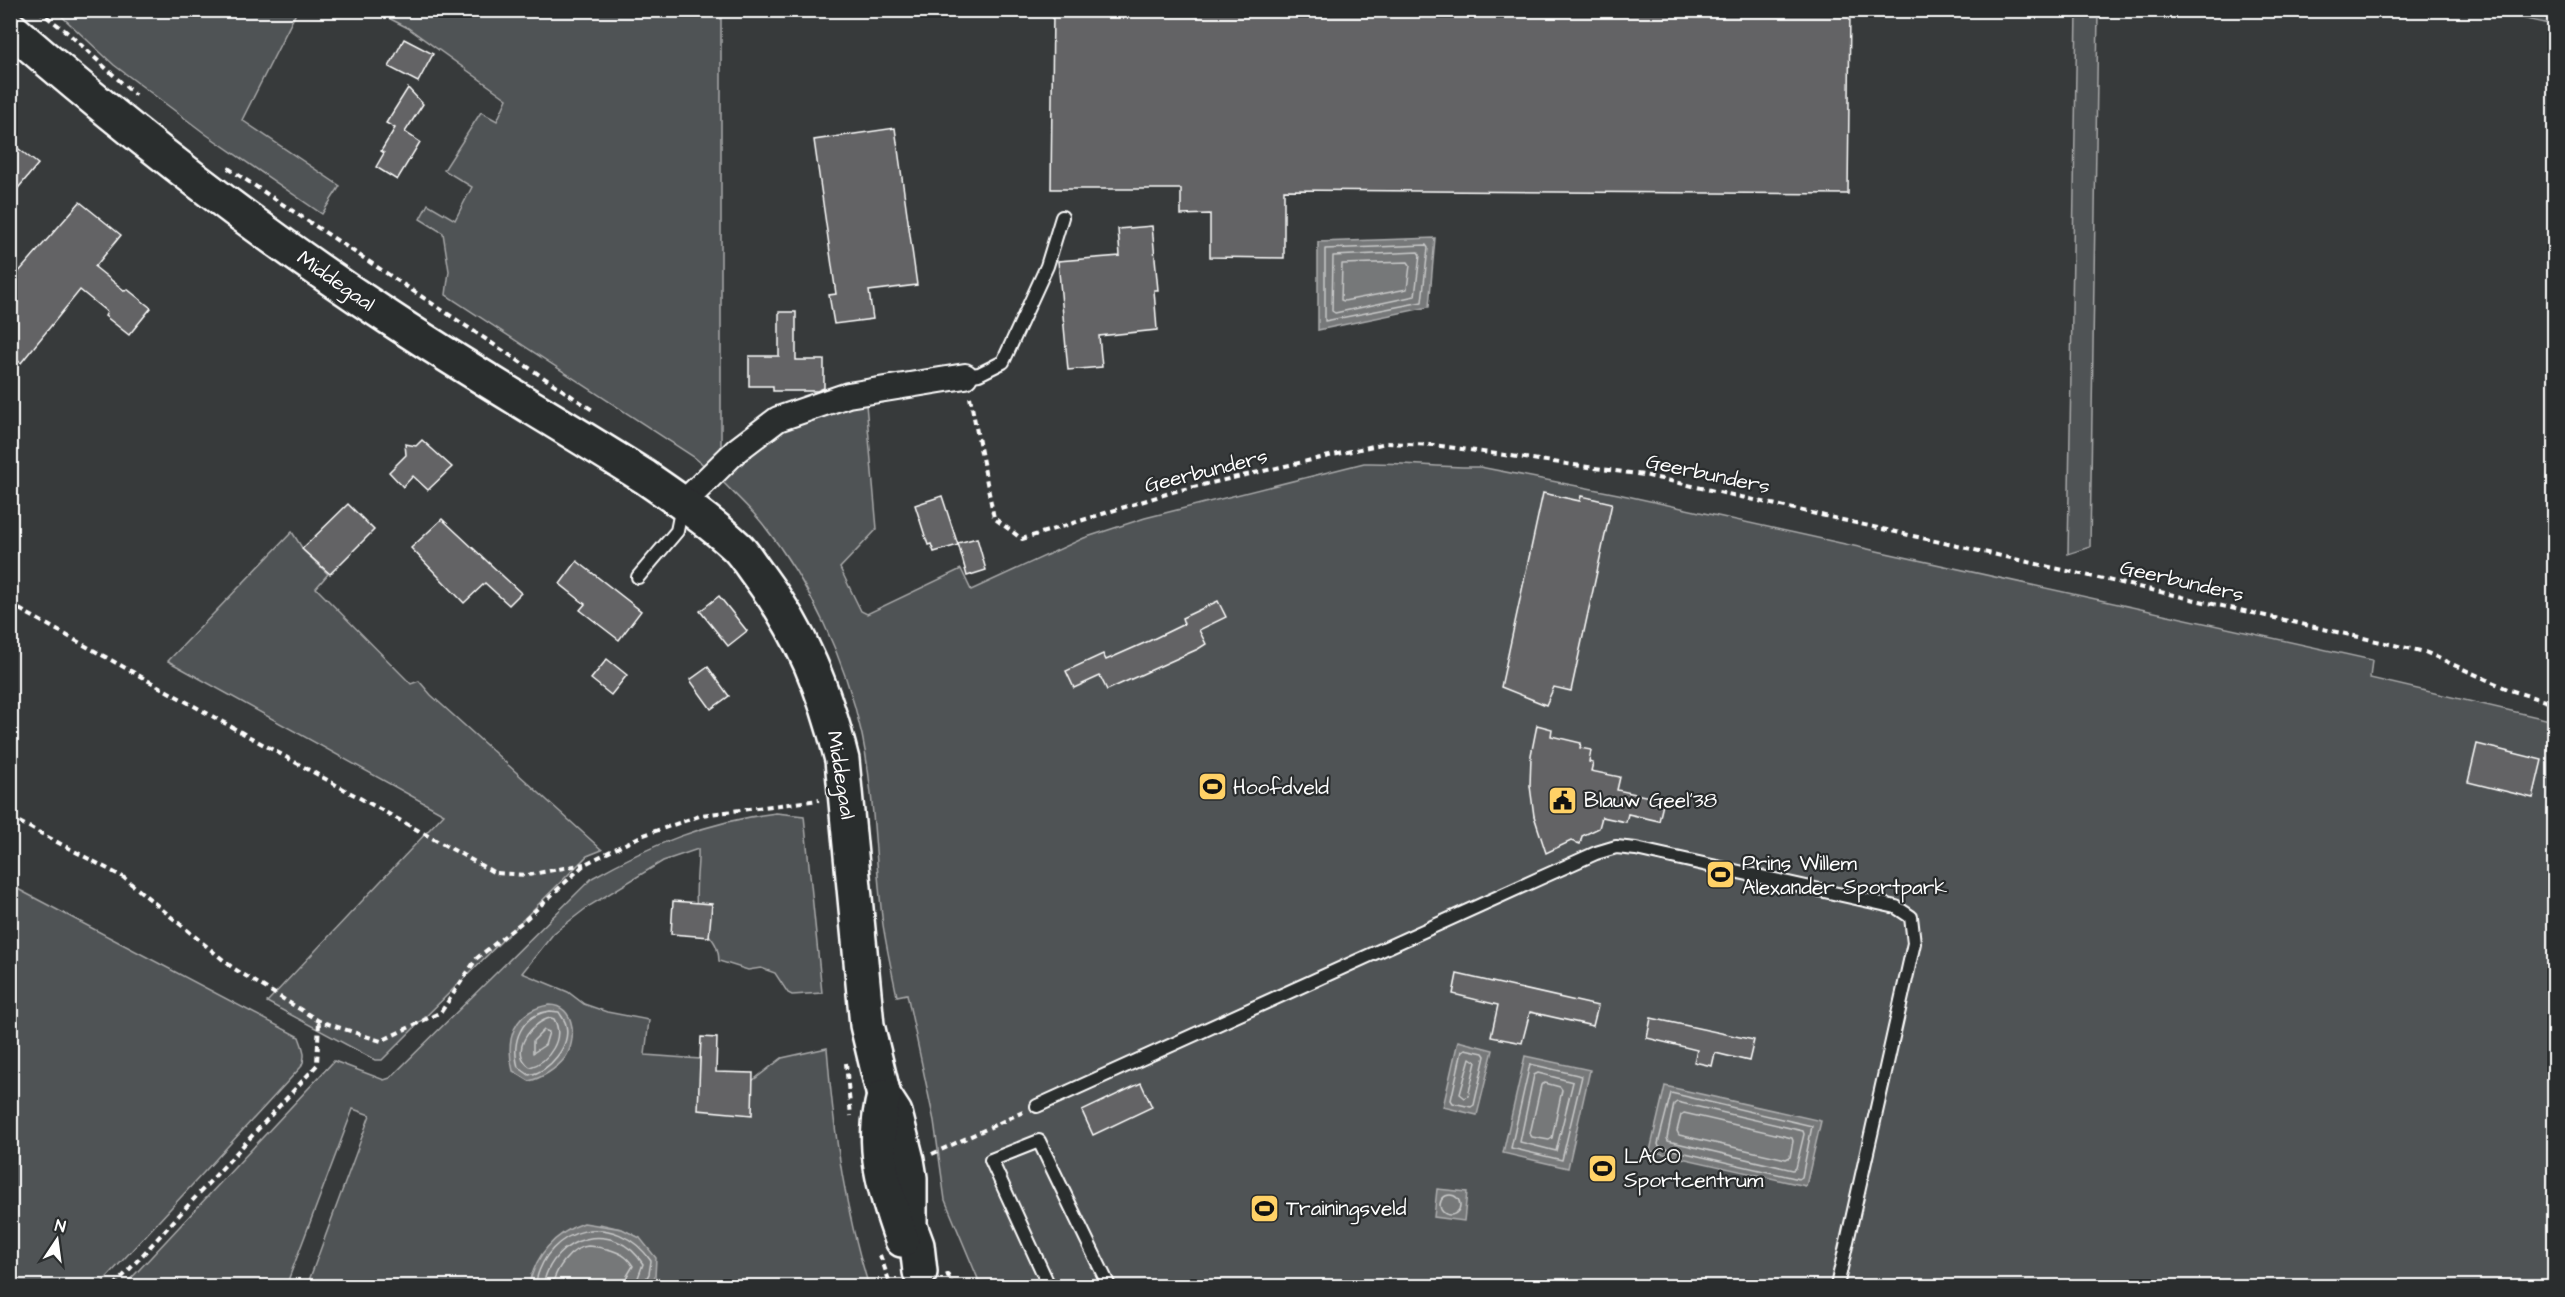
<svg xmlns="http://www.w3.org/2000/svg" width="2565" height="1297" viewBox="0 0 2565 1297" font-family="'Architects Daughter',sans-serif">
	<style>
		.green { fill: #505354; stroke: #a8a9aa; stroke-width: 1.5 }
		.water { fill: #767879; stroke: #adaeaf; stroke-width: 1.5 }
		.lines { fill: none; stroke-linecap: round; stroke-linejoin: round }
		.shore { stroke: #c8c9c9; stroke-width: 1.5 }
		.building { fill: #636465; stroke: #fff; stroke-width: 1.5 }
		.lane-casing { stroke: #fff; stroke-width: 16 }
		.street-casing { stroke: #fff; stroke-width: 28 }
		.secondary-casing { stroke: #fff; stroke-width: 38 }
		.path { stroke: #fff; stroke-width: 4; stroke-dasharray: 6 4.5; stroke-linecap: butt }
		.lane { stroke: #2a2d2e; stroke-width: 12 }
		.street { stroke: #2a2d2e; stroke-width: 24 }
		.secondary { stroke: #2a2d2e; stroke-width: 33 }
		.labels { text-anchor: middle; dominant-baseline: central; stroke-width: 4.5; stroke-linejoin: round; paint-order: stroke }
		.street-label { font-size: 21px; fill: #fff; stroke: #2a2d2e }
		.poi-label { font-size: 21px; fill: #fff; stroke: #2a2d2e; text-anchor: start }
	</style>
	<rect width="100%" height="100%" fill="#373a3b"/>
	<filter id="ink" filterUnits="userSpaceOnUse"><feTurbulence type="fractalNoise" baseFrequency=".0167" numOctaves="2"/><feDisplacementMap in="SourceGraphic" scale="12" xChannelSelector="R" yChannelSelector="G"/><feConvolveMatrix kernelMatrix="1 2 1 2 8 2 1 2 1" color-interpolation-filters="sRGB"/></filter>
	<g filter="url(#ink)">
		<g class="green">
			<path d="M56 11H297L242 120 340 186 322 214 207 135 114 65Z"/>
			<path d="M375 11H721V454L706 467 694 457 446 295 449 271 443 233 420 219 428 204 455 220 472 187 444 170 481 112 497 121 507 99 408 28Z"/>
			<path d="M2077 11H2098L2090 547 2068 554Z"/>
			<path d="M2489 11H2554V25Z"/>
			<path d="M866 404 877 529 840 568 861 611 867 614 961 569 971 590 1084 538 1145 518 1364 463C1403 462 1441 468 1480 467L1618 494 2372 660 2370 678 2554 721V1286H981L945 1200 934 1121 907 994 897 996C892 973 887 949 883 925 875 862 875 797 862 735 845 659 810 583 762 523 748 506 732 492 718 477L782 428 807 415Z"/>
			<path d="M292 532 304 551 328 574 316 588 411 684 419 681 431 695 602 850 587 856 382 1060H375L267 1002 444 814 168 661Z"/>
			<path d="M776 813 804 816 822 993 792 995 788 993 775 973 761 968 748 970 719 961C718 934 702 936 698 915 693 894 699 870 698 849L663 861 589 906 554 933 522 973 568 992 584 1004 607 1012 649 1020 645 1055 700 1059V1073L752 1081 782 1058 827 1048C833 1128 844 1209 869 1286H646L640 1238 621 1229 600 1224 531 1275 529 1286H307L370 1115 353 1109 286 1286H124L334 1061 384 1080 390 1078 592 878C650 845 709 821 776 813Z"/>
			<path d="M10 885 299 1037C303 1048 307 1056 301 1067L99 1286H11Z"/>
		</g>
		<g class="water">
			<path d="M1435 238 1429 307 1318 330V242Z"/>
			<path d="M549 1005C576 1005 577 1041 565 1058 556 1069 542 1078 529 1081L513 1071C505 1040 513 1011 549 1005Z"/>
			<path d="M1458 1041 1493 1050 1477 1115 1443 1107Z"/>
			<path d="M1525 1056 1590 1070 1568 1168 1503 1153Z"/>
			<path d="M1665 1086 1821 1121 1806 1186 1650 1151Z"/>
			<path d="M1437 1189 1467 1192 1464 1221 1434 1217Z"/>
			<path d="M584 1223 622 1229 640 1238 656 1258 655 1277 646 1286H529C535 1256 554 1233 584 1223Z"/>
		</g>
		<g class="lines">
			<g class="shore">
				<path d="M1426 245 1428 248 1422 302 1325 321V249Z"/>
				<path d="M1418 252 1420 255 1415 296 1335 313 1332 311 1333 256Z"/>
				<path d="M1408 262 1410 265 1407 289 1344 301 1341 300 1342 264Z"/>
				<path d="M550 1011 559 1012C561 1016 565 1020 566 1025 571 1046 549 1072 529 1075L518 1067C511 1041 521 1015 550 1011Z"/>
				<path d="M551 1018 554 1019C565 1038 549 1062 530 1067 508 1052 532 1021 551 1018Z"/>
				<path d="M544 1030 549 1032 545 1045 533 1053V1041Z"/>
				<path d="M1465 1049 1483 1053 1485 1056 1474 1105 1471 1107 1453 1103 1451 1100 1462 1051Z"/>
				<path d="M1470 1058 1476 1062 1468 1096 1465 1098 1460 1094Z"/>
				<path d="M1530 1064 1582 1076 1562 1160 1511 1148Z"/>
				<path d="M1538 1073 1573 1082 1556 1151 1520 1142 1534 1075Z"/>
				<path d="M1545 1083 1560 1087 1562 1090 1552 1138 1549 1140 1532 1137 1530 1134 1541 1085Z"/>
				<path d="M1671 1093 1812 1126 1802 1177 1799 1179 1659 1147 1658 1144Z"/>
				<path d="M1677 1102 1803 1131 1804 1134 1796 1168 1793 1170 1668 1141 1667 1138 1674 1104Z"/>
				<path d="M1684 1113 1792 1138 1793 1141 1790 1157 1786 1159 1679 1135 1677 1131 1681 1115Z"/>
				<circle cx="1450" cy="1205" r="10"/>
				<path d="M535 1286C546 1224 616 1210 651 1261L649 1274 642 1286"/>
				<path d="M543 1286C552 1235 615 1219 643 1264L635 1286"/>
				<path d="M552 1286C555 1271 570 1247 588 1246 594 1246 601 1248 607 1249 619 1252 627 1256 633 1266L627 1276 626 1286"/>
			</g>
		</g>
		<g class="building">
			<path d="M1053 10H1850L1848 194 1284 190V258L1210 257V214L1181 215V189H1051Z"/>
			<path d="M404 39 433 54 418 82 389 67Z"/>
			<path d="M408 88 423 104 405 132 420 142 397 180 376 167 384 153 381 151 395 128 386 123Z"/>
			<path d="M895 128 917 285 869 291 873 319 834 324 829 295 836 294 814 140Z"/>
			<path d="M10 142 38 164 10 198Z"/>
			<path d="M80 202 121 235 95 267 125 291 127 289 151 308 129 335 105 316 107 312 80 290 21 363 10 355V282Z"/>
			<path d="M1152 226 1158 290H1154L1157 330 1099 336 1102 367 1068 370 1058 261 1120 256 1118 229Z"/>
			<path d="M779 312H796V360H824V388L817 391H773V386H749V356H779Z"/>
			<path d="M422 440 452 467 428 490 413 476 403 487 389 472 406 455 405 444 416 446Z"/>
			<path d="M1543 493 1580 501 1581 496 1612 503 1571 691 1554 687 1546 705 1501 687Z"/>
			<path d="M942 496 958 545 934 552 931 544 928 545 915 505Z"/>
			<path d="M348 504 374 530 330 574 302 549Z"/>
			<path d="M442 519 521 593 509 605 485 583 464 603 411 548Z"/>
			<path d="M977 538 986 570 967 576 958 543Z"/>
			<path d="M577 561 641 611 619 640 580 610 585 604 560 584Z"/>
			<path d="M719 596 747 631 728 646 700 611Z"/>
			<path d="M1218 601 1226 617 1199 630 1206 644 1198 649 1107 690 1100 676 1074 688 1066 671 1103 654 1106 660 1149 641 1184 624 1182 618Z"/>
			<path d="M607 659 627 675 611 695 591 679Z"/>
			<path d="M708 667 729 696 711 709 690 680Z"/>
			<path d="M1537 725 1552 729 1551 736 1581 743 1580 748 1591 750 1589 762 1593 763 1591 771 1620 777 1617 790 1664 800 1659 821 1628 814 1626 822 1602 817 1599 828 1582 836 1580 844 1571 841 1546 853 1534 816 1530 786 1531 755Z"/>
			<path d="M2477 744 2542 760 2533 798 2468 782Z"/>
			<path d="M673 901 712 904 709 937 671 934Z"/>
			<path d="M1457 974 1598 1006 1593 1026 1530 1012 1522 1043 1491 1037 1498 1005 1453 994Z"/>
			<path d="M1651 1018 1754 1040 1749 1061 1715 1053 1712 1066 1694 1062 1697 1050 1647 1038Z"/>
			<path d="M701 1037 717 1038 716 1072 753 1073 752 1115 698 1110Z"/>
			<path d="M1141 1083 1152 1107 1093 1135 1082 1111Z"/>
		</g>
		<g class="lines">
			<defs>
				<g id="lane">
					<path d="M965 376 979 374 1003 362 1047 266 1062 217"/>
					<path d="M638 577 677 531 682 506"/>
					<path d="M1037 1106 1538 879 1596 853 1616 847 1636 849 1896 907 1911 917 1914 943 1837 1286"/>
					<path d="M1049 1286 991 1160 1039 1141 1109 1286"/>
				</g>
				<path id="street" d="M683 503 737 450 778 419 848 395 965 376"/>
				<g id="secondary">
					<path d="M10 28C131 133 258 232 391 319 474 374 561 424 645 477 677 499 709 521 737 547 745 555 752 567 759 576 802 633 825 691 842 760L867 1025 884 1096 895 1113 907 1160 910 1178V1226L917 1245 920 1272"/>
					<path d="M884 1096C870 1147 885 1192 902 1240"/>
				</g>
			</defs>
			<use href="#lane" class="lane-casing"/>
			<use href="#street" class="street-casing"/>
			<use href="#secondary" class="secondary-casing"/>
			<g class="path">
				<path d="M38 10 68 33 135 95"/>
				<path d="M228 168 594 411"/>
				<path d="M970 397 994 518 1022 539 1176 491 1386 443 1434 445 1644 475 2425 652 2510 690 2554 704"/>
				<path d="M10 604 495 873 528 875 584 864"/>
				<path d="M10 817 123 877 233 968 319 1021 381 1041 441 1012 477 958 526 919 585 864 641 836 702 815 819 800"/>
				<path d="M846 1063 851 1116"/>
				<path d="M932 1154 1023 1112"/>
				<path d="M880 1255 891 1286"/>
				<path d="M947 1273 952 1286"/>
				<path d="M114 1286 317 1065 319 1021"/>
			</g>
			<use href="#lane" class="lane"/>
			<use href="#street" class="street"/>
			<use href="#secondary" class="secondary"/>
		</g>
	</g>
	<defs>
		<symbol id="stadium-square" viewBox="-11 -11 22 22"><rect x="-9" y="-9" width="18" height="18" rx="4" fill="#ffd166" stroke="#2a2d2e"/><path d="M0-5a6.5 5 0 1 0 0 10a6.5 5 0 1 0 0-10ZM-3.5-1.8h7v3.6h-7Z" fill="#111"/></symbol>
		<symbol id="civic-square" viewBox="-11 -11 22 22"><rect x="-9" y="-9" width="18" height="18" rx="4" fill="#ffd166" stroke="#2a2d2e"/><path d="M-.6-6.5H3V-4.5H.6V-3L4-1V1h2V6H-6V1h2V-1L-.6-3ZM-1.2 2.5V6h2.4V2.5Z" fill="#111"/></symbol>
	</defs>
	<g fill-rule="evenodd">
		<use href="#stadium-square" x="1196" y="770" width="33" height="33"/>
		<use href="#civic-square" x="1546" y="784" width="33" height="33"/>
		<use href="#stadium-square" x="1704" y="858" width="33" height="33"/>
		<use href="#stadium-square" x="1586" y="1152" width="33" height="33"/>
		<use href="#stadium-square" x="1248" y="1192" width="33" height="33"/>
	</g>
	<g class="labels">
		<g class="street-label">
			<text transform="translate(336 281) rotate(35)">Middegaal</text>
			<text transform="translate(1206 471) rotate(-14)">Geerbunders</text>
			<text transform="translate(1708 474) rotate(12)">Geerbunders</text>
			<text transform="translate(2182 581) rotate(13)">Geerbunders</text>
			<text transform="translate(841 775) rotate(81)">Middegaal</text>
		</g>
		<g class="poi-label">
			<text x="1233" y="787">Hoofdveld</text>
			<text x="1584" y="800">Blauw Geel'38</text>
			<text x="1742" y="863">Prins Willem<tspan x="1742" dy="24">Alexander Sportpark</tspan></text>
			<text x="1624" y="1156">LACO<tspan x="1624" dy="24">Sportcentrum</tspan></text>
			<text x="1286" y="1208">Trainingsveld</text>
		</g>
	</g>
	<rect width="2565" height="1297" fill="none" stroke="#2a2d2e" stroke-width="36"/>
	<rect x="18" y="18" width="2529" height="1261" fill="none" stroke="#fff" stroke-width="2" filter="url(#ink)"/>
	<g transform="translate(57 1240) rotate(13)" stroke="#2a2d2e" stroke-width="4.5" paint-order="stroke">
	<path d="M0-4.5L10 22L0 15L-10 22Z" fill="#ffffff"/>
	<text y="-9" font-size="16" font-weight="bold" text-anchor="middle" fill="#ffffff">N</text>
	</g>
</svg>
